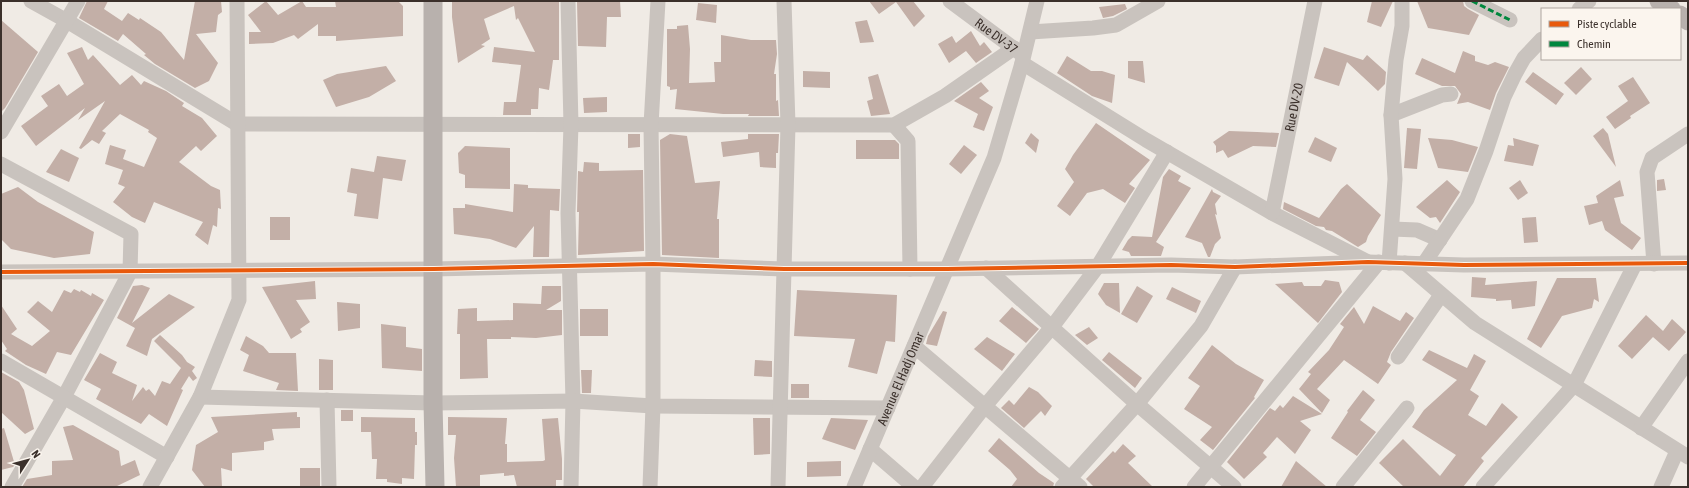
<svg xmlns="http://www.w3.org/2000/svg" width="1689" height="488" viewBox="0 0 1689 488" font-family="'Asap Condensed',sans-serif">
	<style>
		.building { fill: #c3afa7 }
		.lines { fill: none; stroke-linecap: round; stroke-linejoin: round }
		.minor { stroke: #c9c3be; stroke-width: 15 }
		.major { stroke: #b8b1ad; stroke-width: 19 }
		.quiet { stroke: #00873e; stroke-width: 3; stroke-dasharray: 6 3; stroke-linecap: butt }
		.cycleway-casing { stroke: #fbf5ee; stroke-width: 6 }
		.cycleway { stroke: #e8590c; stroke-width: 4 }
		.labels { text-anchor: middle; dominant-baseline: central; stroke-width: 3; stroke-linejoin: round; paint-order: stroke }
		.street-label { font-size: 13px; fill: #3b302b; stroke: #fbf5ee }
	</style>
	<rect width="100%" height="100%" fill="#f0ebe5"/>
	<g class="building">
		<path d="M87 1H108L104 9 122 21 128 13 139 20 140 18 161 32 184 60 195 1H221L222 12 218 15 216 32 196 34 218 63 209 81 195 88 155 64 144 55 146 54 123 34 118 41 79 18Z"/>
		<path d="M266 1 278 15 302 1 306 7H336L335 1H398L403 6V36L336 41V36H318V24L298 39 294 35 273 43 249 44V32H261L248 15Z"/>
		<path d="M452 1H559V60H553L549 90 539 88 538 109H531V115H503L504 102H516L521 65 492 62 494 47 535 52 518 18 516 20 514 6 484 19 490 39 481 45 485 46 458 63 452 17Z"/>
		<path d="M577 1H620L621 17H607L606 47 578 46Z"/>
		<path d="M869 1H913L925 16 914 27 896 2 879 14Z"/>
		<path d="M1372 1H1393L1381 27 1367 22Z"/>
		<path d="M1417 1H1463L1464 6 1468 9 1479 15 1469 35 1428 28Z"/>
		<path d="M698 3 717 5 716 23 696 20Z"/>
		<path d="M1125 4 1127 9 1113 16 1103 18 1099 7Z"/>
		<path d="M1 20 38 52 5 108 1 112Z"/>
		<path d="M867 20 874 42 860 43 855 22Z"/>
		<path d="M688 25 690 49 689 83 715 82 714 62H721V35L751 40H776L777 54 774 74H776V101L778 100 779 116H748L749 114H723L675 109 677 89 670 90V87L667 86V29H677V26Z"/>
		<path d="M971 31 980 46 984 42 992 52 976 63 966 51 949 63 938 44 952 36 956 43Z"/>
		<path d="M82 47 88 60 93 55 120 85 132 75 141 85 144 81 166 91 184 103 182 106 202 118 217 136 201 151 196 146 179 162 211 186 220 190 221 209 218 208 217 227 213 225 208 245 195 235 203 222 154 202 145 223 132 217 113 202 125 187 118 184 123 170 105 164 110 145 126 150 123 159 144 167 157 138 148 132 149 130 120 114 102 131 106 133 99 144 92 140 81 149 79 148 105 101 78 120 85 108 36 146 21 126 48 106 41 96 59 84 67 96 84 84 67 53Z"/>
		<path d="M1324 47 1363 60 1367 55 1386 72 1385 84 1378 91 1347 62 1339 86 1314 78Z"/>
		<path d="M1463 51 1475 56V61L1488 65 1495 62 1509 67 1496 93 1490 110 1468 102 1457 104 1461 94 1455 86H1442L1415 74 1422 58 1455 73Z"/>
		<path d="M1067 56 1091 71H1102L1115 75 1112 103 1092 96 1057 73Z"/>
		<path d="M1128 61H1143L1145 83 1128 78Z"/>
		<path d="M386 66 396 81 369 97 336 107 323 80 337 74Z"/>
		<path d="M1581 67 1592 79 1576 95 1564 83Z"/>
		<path d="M803 71 830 72V88L803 87Z"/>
		<path d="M1533 72 1564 94 1556 105 1525 82Z"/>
		<path d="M878 74 890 114 871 116 867 101 873 99 868 77Z"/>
		<path d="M1633 77 1650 103 1630 116 1631 118 1615 129 1606 117 1628 101 1618 86Z"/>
		<path d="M981 82 989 91 979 98 993 107 984 131 973 127 978 114 954 101Z"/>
		<path d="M607 97V112L584 113 583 98Z"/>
		<path d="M1096 123 1150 160 1129 184 1135 188 1125 203 1103 189 1087 193 1070 216 1057 206 1074 182 1065 169 1073 155Z"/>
		<path d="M1407 128 1421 129 1417 169 1404 168Z"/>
		<path d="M1603 128 1608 134 1616 167 1593 136Z"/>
		<path d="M1229 131 1257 132 1279 133 1276 147 1253 146 1228 158 1223 150 1216 153V146L1213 142Z"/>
		<path d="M1031 133 1039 140 1036 153 1025 143Z"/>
		<path d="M628 134H640V147L628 148Z"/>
		<path d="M670 134 687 136 695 183 720 181 717 219H719V258L662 255 660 140Z"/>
		<path d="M748 134H779L778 153H776V168L760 167 759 152 723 157 721 142 748 139Z"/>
		<path d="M1315 137 1337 148 1331 162 1308 152Z"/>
		<path d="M1428 138 1452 140 1478 147 1468 172 1438 168Z"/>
		<path d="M1513 138 1539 145 1533 166 1504 161 1508 145 1514 146Z"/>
		<path d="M856 140H895L899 144V159H856Z"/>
		<path d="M964 145 977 155 961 174 949 164Z"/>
		<path d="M465 146 510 148V189L465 188V175L459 173 458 153Z"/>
		<path d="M61 149 79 158 69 182 46 172Z"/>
		<path d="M377 156 406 160 402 181 383 178 378 219 354 216 357 194 347 192 351 168 374 172Z"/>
		<path d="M584 162 599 163V171L643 170 644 251 578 255 579 212H577L578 171 583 172Z"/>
		<path d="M1169 169 1181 176 1178 181 1191 188 1156 242 1164 247 1161 256H1131L1129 252 1122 250 1128 240 1132 236 1152 237 1163 177Z"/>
		<path d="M1664 179 1666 190 1657 191V180Z"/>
		<path d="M1447 180 1460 192 1440 223 1436 217 1430 218 1416 207Z"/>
		<path d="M1520 180 1528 193 1518 200 1509 188Z"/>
		<path d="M1620 180 1624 196 1614 198 1621 223 1641 238 1632 250 1605 230 1602 221 1589 225 1584 206 1598 203 1596 196Z"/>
		<path d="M514 184 528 185V188L560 189 559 211 550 210 549 257H533L534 226 516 248 490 239 454 234 453 208H465V204L513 212Z"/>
		<path d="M1347 184 1381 215 1368 236 1366 242 1358 247 1332 231 1326 230 1324 227 1316 226 1283 209 1284 202 1319 218 1341 189Z"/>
		<path d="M18 187 38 202 94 232 90 254 54 258 11 249 1 239V194Z"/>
		<path d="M1212 189 1213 192 1221 196 1215 204 1217 215 1215 214 1221 238 1215 244 1210 257H1208L1202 243 1185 237Z"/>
		<rect x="270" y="217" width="20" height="23"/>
		<path d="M1536 217 1538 242 1524 243 1522 218Z"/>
		<path d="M1472 277 1486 278 1485 285 1537 281 1535 306 1512 309 1511 300 1496 301V299L1471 297Z"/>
		<path d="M1557 278H1596L1599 302 1594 299 1592 308 1562 316 1541 348 1527 339Z"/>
		<path d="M1325 280 1339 282 1342 292 1318 323 1275 284 1302 282 1304 286H1321Z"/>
		<path d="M315 281 316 299 296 300 310 322 300 329 302 332 291 339 262 287Z"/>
		<path d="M1104 283H1119L1120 313 1106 305 1098 294Z"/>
		<path d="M142 285 150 288 132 323 169 294 195 307 152 339 147 356 126 346 135 328 117 318 133 286Z"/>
		<path d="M542 286H561V301L546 310H562V335L536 338 511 337V339H487L488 378 460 379V334H457L458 309 477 308V321L513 320V303L541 304Z"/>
		<path d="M1137 286 1153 296 1137 323 1121 314Z"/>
		<path d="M1172 287 1201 301 1196 313 1166 299Z"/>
		<path d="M74 289 80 292 81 290 91 296 92 293 104 300 71 355 57 352 46 374 26 365 5 351 7 349 1 340V305L17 329 11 334 32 346 50 331 27 312 38 301 52 312 64 290 71 293Z"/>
		<path d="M797 290 897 295 895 342 886 341 877 374 848 367 855 339 794 336Z"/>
		<path d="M337 302 360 304V328L338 331Z"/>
		<path d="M1373 306 1400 321 1406 312 1414 318 1391 352 1387 362 1391 365 1378 384 1344 360 1317 389 1330 400 1322 413 1299 389 1311 374 1308 372 1329 350 1344 327 1340 324 1354 307 1364 324Z"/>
		<path d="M1012 307 1039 329 1026 343 999 321Z"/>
		<rect x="580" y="309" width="28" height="27"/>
		<path d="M943 311 947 312 937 346 926 344 928 336Z"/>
		<path d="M1646 315 1663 331 1672 319 1686 332 1669 351 1653 337 1632 359 1618 346Z"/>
		<path d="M381 324 406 327V347L422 349V371L382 368Z"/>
		<path d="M1089 327 1098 338 1087 345 1075 335Z"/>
		<path d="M160 335 182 355 187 362 195 367 192 371 197 378 193 381 189 376 181 389 183 390 167 426 149 414 141 424 96 399 101 389 84 380 100 353 117 362 112 373 137 385 132 401 143 387 146 391 149 389 155 396 162 381 170 384 181 368 154 341Z"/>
		<path d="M246 336 263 346 269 353H296L298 391 276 390 279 383 243 371 249 355 240 350Z"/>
		<path d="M987 337 1015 354 1002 371 974 349Z"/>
		<path d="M1212 345 1236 364 1264 380 1254 397 1255 398 1213 450 1200 440 1212 427 1184 409 1200 386 1188 378Z"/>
		<path d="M1429 350 1467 368 1474 354 1486 361 1470 390 1479 396 1468 415 1486 426 1502 403 1518 417 1481 458 1484 461 1463 487H1404L1379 463 1403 439 1440 476 1456 455 1412 427 1424 410 1457 380 1422 360Z"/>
		<path d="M1109 352 1142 378 1135 388 1102 360Z"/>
		<path d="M319 359 333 360V390H319Z"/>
		<path d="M755 360 772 361V377L754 376Z"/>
		<path d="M581 370H592L591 393H582Z"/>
		<path d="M1 372 19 382 24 390 34 429 25 434 1 412Z"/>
		<rect x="791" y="384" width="18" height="14"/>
		<path d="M1029 387 1038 392 1052 406 1045 416 1041 411 1024 428 1001 408 1009 400 1014 405Z"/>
		<path d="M1363 390 1375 400 1360 420 1376 432 1357 456 1331 438 1348 412 1347 411Z"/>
		<path d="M1293 396 1322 414 1300 421 1311 430 1295 454 1277 437 1263 453 1267 457 1244 479 1227 462 1270 408 1275 411 1280 405 1283 408Z"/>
		<rect x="341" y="410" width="12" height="11"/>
		<path d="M297 412V417H300V428L272 429 274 440 264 442V450L232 453V471L221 468 222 487H205L192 470 196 445 218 432 211 417Z"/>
		<path d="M361 417 415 418V432H417V445H415L414 479 402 478V484L387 482V479H376L377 459H372L371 432H361Z"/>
		<path d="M448 417 507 418 505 444H507V462L543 461 545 460 542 419 558 418 562 459V480H556V487H517L514 475 504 476V473L480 475V487H456L454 458 456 435H448Z"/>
		<path d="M753 418H770V454L754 455Z"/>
		<path d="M831 418 868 420 855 450 822 439Z"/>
		<path d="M73 425 119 451 121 466 135 460 140 475 115 487H22L27 479 52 475V461L73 460 63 427Z"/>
		<path d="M4 428 15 465 13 467 1 470V429Z"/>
		<path d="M999 438 1039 473 1054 483 1053 487H1011L1017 479 1010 470 988 451Z"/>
		<path d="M1123 444 1136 456 1128 463 1153 487H1094L1086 479 1113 451 1115 453Z"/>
		<path d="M841 461V476L807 477V462Z"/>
		<path d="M1296 461 1327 487H1281Z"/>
		<rect x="300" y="468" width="20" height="19"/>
	</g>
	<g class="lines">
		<g class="minor">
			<path d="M31 1 67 21 237 124 894 125 945 96 1014 48"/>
			<path d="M568 1 571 125 568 213 573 401 571 487"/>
			<path id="s1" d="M950 1 1020 53"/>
			<path d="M1472 1 1510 20"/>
			<path d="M1579 9 1589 1"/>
			<path d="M1030 32 1093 28 1116 25 1158 1"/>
			<path d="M1022 63 1146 140 1272 213 1366 261"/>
			<path d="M1391 115 1442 95 1451 94"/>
			<path d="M894 125 908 141 910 269"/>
			<path d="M1 132 78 1"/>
			<path d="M1 164 131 234 130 272 64 397 12 487"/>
			<path id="s2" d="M1272 213 1315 1"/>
			<path d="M1392 229 1417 230 1440 240"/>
			<path d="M1389 263 1395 179 1391 115 1396 60 1402 26V1"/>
			<path d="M1405 263 1475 323 1688 457"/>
			<path d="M1654 264 1647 172 1652 158 1688 134"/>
			<path d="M1423 265 1467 199 1486 151 1504 97 1515 74 1524 58 1542 39"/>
			<path d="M986 268 1137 404 1234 487"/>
			<path d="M1 272 434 269 653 264 784 269H947L1171 265 1235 267 1368 262 1464 265 1688 263"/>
			<path d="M914 346 1080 487"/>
			<path d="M1398 357 1441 295"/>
			<path d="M1 361 167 457"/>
			<path d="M200 397 433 403 573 401 653 406 888 408"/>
			<path d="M327 400 329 487"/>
			<path d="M1641 428 1688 361"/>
			<path d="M870 449 914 487"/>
			<path d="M150 487 200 397 239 300 237 1"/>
			<path d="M650 487 653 406V264L651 125 658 1"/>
			<path d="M778 487 788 125 784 1"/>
			<path id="s3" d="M854 487 994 158 1022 63 1037 1"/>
			<path d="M922 487 985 406 1052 327 1098 266 1167 152"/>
			<path d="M1062 487 1137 404 1201 326 1235 267"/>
			<path d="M1194 487 1379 262"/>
			<path d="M1343 487 1407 408"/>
			<path d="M1483 487 1574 385 1635 264"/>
			<path d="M1661 487 1677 451"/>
		</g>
		<g class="major">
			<path d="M433 1V403L435 487"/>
			<path d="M1659 1 1671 9"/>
			<path d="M1680 15 1688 21"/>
		</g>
		<path class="quiet" d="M1472 1 1510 20"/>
		<defs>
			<path id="cycleway" d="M1 272 434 269 653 264 784 269H947L1171 265 1235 267 1368 262 1464 265 1688 263"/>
		</defs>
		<use href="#cycleway" class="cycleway-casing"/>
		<use href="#cycleway" class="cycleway"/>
	</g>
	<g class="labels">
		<g class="street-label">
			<text stroke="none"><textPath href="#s1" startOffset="58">Rue DV-37</textPath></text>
			<text stroke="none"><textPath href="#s2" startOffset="108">Rue DV-20</textPath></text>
			<text stroke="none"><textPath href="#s3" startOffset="118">Avenue El Hadj Omar</textPath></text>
		</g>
	</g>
	<rect width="1689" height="488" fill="none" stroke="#3b302b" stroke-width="4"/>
	<rect x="1541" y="8" width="140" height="52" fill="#fbf5ee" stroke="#aea6a0"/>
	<rect x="1549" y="21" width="20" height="6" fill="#e8590c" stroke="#aea6a0"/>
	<text x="1577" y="28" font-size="12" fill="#3b302b">Piste cyclable</text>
	<rect x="1549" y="41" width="20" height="6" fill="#00873e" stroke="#aea6a0"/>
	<text x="1577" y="48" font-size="12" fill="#3b302b">Chemin</text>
	<g transform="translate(28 460) rotate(54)" stroke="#fbf5ee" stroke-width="3" paint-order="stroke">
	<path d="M0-3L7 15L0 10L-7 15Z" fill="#3b302b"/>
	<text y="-6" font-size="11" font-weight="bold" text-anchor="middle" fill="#3b302b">N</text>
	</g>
</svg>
